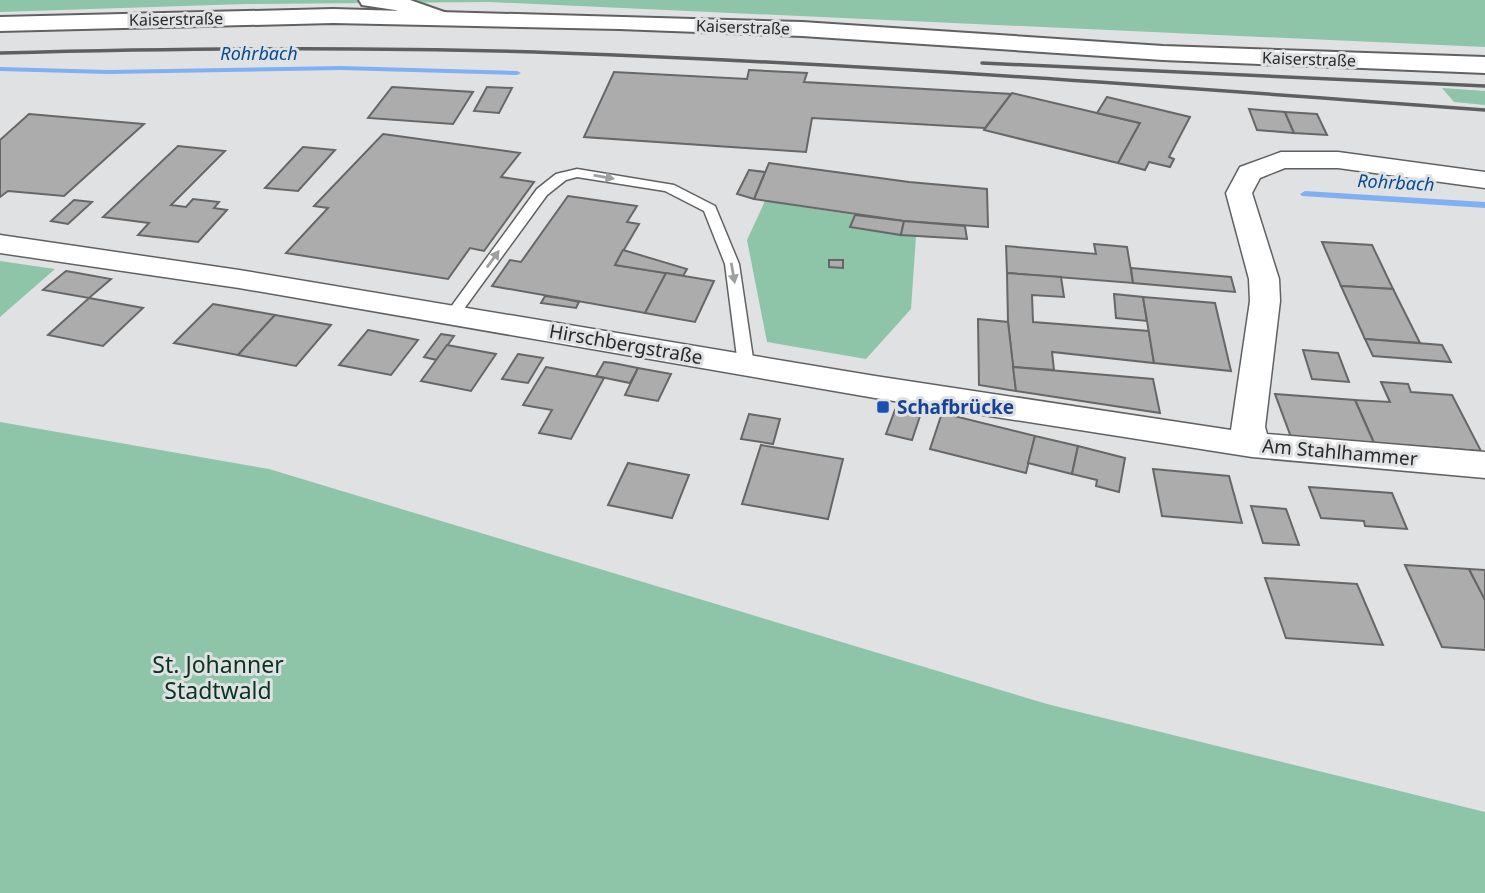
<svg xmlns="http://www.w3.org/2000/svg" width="1485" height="893" viewBox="0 0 1485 893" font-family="'Noto Sans',sans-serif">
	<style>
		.green { fill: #8ec5a9 }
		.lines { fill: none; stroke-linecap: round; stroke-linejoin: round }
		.stream { fill: #7fb1f2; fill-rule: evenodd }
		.building { fill: #acacad; stroke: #676768; stroke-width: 2 }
		.service-casing { stroke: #616162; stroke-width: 3 }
		.minor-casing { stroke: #616162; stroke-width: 3 }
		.tertiary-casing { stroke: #616162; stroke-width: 4 }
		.secondary-casing { stroke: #616162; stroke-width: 4 }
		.service { fill: #fff; fill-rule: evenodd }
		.minor { fill: #fff; fill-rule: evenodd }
		.tertiary { fill: #fff; fill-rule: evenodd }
		.secondary { fill: #fff; fill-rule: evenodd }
		.rail { stroke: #5e5f5f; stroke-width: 3.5 }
		.oneway { fill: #9e9f9f }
		.transit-dot { fill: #1a4fb4; stroke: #e0e1e2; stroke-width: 2.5 }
		.labels { text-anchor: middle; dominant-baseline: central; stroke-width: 6; stroke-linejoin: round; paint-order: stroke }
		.far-street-label { font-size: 16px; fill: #282929; stroke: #e0e1e2 }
		.far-water-label { font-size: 18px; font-style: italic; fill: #024b96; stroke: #e0e1e2 }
		.street-label { font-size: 19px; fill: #282929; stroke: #e0e1e2 }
		.transit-label { font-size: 19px; font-weight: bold; fill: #164399; stroke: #e0e1e2; text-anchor: start }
		.near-park-label { font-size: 23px; fill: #0a3422; stroke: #e0e1e2 }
	</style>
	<rect width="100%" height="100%" fill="#e0e1e2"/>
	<g class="green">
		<path d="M0 0H1485V47L489 2 245 4 0 12Z"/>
		<path d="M1442 88 1485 91V105L1454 102Z"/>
		<path d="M765 201 855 215 850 226 916 236 911 309 866 359 767 342 747 240Z"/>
		<path d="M0 261 55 269 0 317Z"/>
		<path d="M0 422 269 469 1047 704 1485 812V893H0Z"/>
	</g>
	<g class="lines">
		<g class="stream">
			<path d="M341 66 517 71 521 73 517 75 341 70 108 74 0 71V67L108 70Z"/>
			<path d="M1305 191 1485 202V208L1302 196 1300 194Z"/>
		</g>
	</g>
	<g class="building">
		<path d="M749 70 807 73 804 82 1011 94 985 128 812 118 806 152 584 137 614 72 747 79Z"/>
		<path d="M392 87 473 92 453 124 368 118Z"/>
		<path d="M487 87 512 88 499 113 474 111Z"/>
		<path d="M1012 93 1097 113 1140 123 1118 163 984 130Z"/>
		<path d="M1107 97 1190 117 1169 157 1174 159 1170 167 1149 162 1145 170 1118 163 1140 123 1097 113Z"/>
		<path d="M1249 109 1285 112 1294 133 1257 130Z"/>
		<path d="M1285 112 1317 114 1327 135 1294 133Z"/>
		<path d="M29 114 144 124 64 196 8 191 0 197V140Z"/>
		<path d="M383 134 520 153 501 177 534 182 484 251 470 248 448 279 286 253 328 208 314 206Z"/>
		<path d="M178 146 225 151 171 205 186 207 193 199 219 202 214 208 227 210 198 242 138 235 149 223 103 217Z"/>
		<path d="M303 147 335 150 298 191 265 188Z"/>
		<path d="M769 163 909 182 987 189 988 227 904 221 754 199Z"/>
		<path d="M749 170 765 172 754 199 737 194Z"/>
		<path d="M568 196 637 206 627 222 639 224 615 265 666 273 645 313 492 286 510 260 521 262Z"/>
		<path d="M74 200 92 202 68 224 51 221Z"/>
		<path d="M855 215 904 221 901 235 850 227Z"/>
		<path d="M904 221 965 226 967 239 901 235Z"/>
		<path d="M1322 242 1372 245 1393 289 1341 286Z"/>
		<path d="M1094 244 1127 247 1133 283 1007 273 1006 246 1096 254Z"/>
		<path d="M623 250 687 269 683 276 615 265Z"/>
		<path d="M829 260H843V268L829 267Z"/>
		<path d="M1131 268 1231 277 1235 292 1133 283Z"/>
		<path d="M66 271 72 272 111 279 89 298 43 290Z"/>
		<path d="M666 273 714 281 695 322 645 313Z"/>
		<path d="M1007 273 1061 277 1064 297 1032 295 1033 322 1149 331 1154 363 1052 352 1054 370 1013 367 1008 322Z"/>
		<path d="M1341 286 1393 289 1420 343 1365 339Z"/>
		<path d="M1114 294 1143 297 1147 321 1116 318Z"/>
		<path d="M545 296 565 299 579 302 576 308 541 303Z"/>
		<path d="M1143 297 1215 303 1231 371 1154 363Z"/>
		<path d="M89 298 143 308 103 346 48 335Z"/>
		<path d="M213 304 275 315 238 355 174 343Z"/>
		<path d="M275 315 331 325 296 366 238 355Z"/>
		<path d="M978 319 1008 322 1016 391 979 385Z"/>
		<path d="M368 330 418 340 391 375 339 365Z"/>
		<path d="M441 334 454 336 437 360 424 357Z"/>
		<path d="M1365 339 1442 345 1451 362 1373 356Z"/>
		<path d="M447 345 496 354 471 391 421 381Z"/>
		<path d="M1303 350 1338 353 1349 382 1312 379Z"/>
		<path d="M518 354 543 358 528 383 502 379Z"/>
		<path d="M604 362 613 363 638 368 630 383 596 376Z"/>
		<path d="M546 367 604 378 571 439 539 433 552 410 523 405Z"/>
		<path d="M1013 367 1153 379 1160 413 1016 391Z"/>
		<path d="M638 368 671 374 658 401 625 395Z"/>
		<path d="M1381 382 1408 384 1411 392 1452 395 1481 451 1374 443 1355 400 1390 402Z"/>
		<path d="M1275 394 1355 400 1374 443 1291 437Z"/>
		<path d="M895 410 920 416 912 440 886 434Z"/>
		<path d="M942 413 1035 436 1026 473 930 449Z"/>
		<path d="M749 414 780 419 773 444 741 439Z"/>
		<path d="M1035 436 1078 446 1072 474 1028 463Z"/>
		<path d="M761 445 843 459 828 519 742 504Z"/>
		<path d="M1078 446 1125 458 1119 492 1096 486 1097 480 1072 474Z"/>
		<path d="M628 463 689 475 672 518 608 505Z"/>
		<path d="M1153 469 1229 476 1242 523 1162 516Z"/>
		<path d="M1309 487 1392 493 1407 529 1365 526 1364 521 1321 518Z"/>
		<path d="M1251 506 1286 509 1299 545 1263 543Z"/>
		<path d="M1405 565 1469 569 1485 600V650L1442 647Z"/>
		<path d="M1469 569 1485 570V600Z"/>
		<path d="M1265 578 1357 584 1383 645 1286 638Z"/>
	</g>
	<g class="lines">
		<defs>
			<path id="service" d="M577 169 674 185 715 206 739 264 754 365 752 369 746 370 738 365 725 264 704 211 665 191 577 177 566 180 547 195 458 317H448L445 314 448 311 537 189 556 174Z"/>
			<path id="minor" d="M1281 152H1338L1485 172V188L1338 168H1285L1260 178 1252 193 1279 279 1280 301 1265 427 1267 434 1485 452V478L1252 457 875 398 239 288 0 253V235L239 270 875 376 1231 430 1250 301 1249 279 1226 193 1240 167Z"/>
			<path id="tertiary" d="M359 0H410L447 13 451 18 447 23 439 25 395 10 362 5Z"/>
			<path id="secondary" d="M333 9 802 22 1163 46 1485 57V73L1163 60 802 36 619 29 333 23 0 31V17Z"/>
		</defs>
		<use href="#service" class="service-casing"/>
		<use href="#minor" class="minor-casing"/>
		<use href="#tertiary" class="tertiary-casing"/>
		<use href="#secondary" class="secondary-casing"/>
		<use href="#service" class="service"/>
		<use href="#minor" class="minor"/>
		<use href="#tertiary" class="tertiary"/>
		<use href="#secondary" class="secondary"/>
		<g class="rail">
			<path d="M0 53C187 48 373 46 560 53 869 64 1177 87 1485 110"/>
			<path d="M982 63 1485 86"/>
		</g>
	</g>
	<defs><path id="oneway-solid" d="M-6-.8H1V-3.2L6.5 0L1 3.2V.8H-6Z" transform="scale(1.75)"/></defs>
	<g class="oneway">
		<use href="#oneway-solid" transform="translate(604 177) rotate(10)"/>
		<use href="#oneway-solid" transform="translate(493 259) rotate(-54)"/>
		<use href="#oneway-solid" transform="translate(733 273) rotate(80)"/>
	</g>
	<rect class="transit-dot" x="876" y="400" width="14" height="14" rx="3.5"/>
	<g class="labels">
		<g class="far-street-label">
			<text transform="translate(176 19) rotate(-1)">Kaiserstraße</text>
			<text transform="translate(743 27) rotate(2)">Kaiserstraße</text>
			<text transform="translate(1309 59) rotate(2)">Kaiserstraße</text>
		</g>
		<g class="far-water-label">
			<text x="259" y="53">Rohrbach</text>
			<text transform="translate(1396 182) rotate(3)">Rohrbach</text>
		</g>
		<g class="street-label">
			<text transform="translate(626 344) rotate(10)">Hirschbergstraße</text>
			<text transform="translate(1340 452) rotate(5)">Am Stahlhammer</text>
		</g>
		<g class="transit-label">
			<text x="897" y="407">Schafbrücke</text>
		</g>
		<g class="near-park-label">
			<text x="218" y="664">St. Johanner<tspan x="218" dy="26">Stadtwald</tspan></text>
		</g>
	</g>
</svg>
